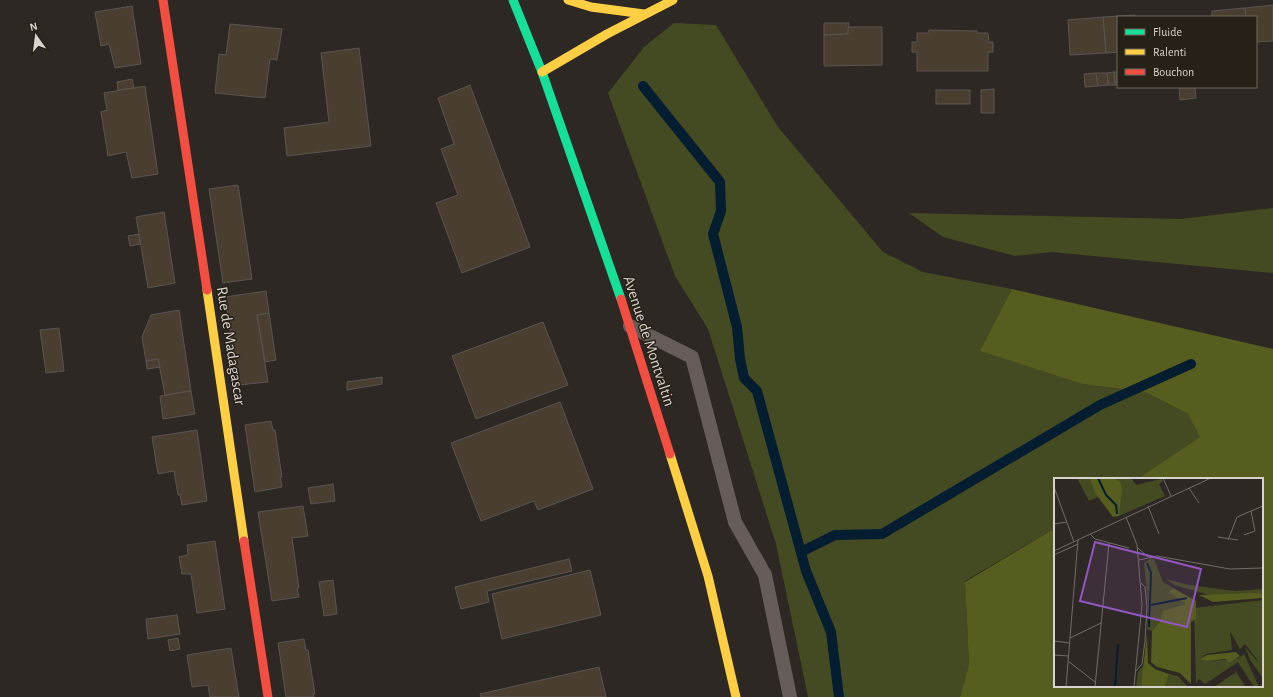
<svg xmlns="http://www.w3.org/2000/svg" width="1273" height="697" viewBox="0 0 1273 697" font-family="'Alegreya Sans',sans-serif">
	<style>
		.green { fill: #444a21 }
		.forest { fill: #565d1e }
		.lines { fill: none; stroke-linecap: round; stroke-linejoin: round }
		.stream { stroke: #041d31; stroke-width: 10 }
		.building { fill: #4a3e30; stroke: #5a5551 }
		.lane { stroke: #665d5a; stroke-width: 14 }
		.fast { stroke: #16e098; stroke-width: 9 }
		.slow { stroke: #ffcf43; stroke-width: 9 }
		.jam { stroke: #f24e42; stroke-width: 9 }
		.labels { text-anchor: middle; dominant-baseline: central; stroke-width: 3; stroke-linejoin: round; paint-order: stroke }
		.street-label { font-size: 16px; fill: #d8d3cd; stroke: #272016 }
		.inset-river { fill: none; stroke: #041d31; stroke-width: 2 }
		.inset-road { fill: none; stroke: #716c67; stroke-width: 1 }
		.view { fill: #9256c2; fill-opacity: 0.15; stroke: #9256c2; stroke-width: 2 }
		.inset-edge { fill: none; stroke: #d8d3cd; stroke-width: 2 }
	</style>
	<rect width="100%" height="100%" fill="#2d2823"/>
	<g class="green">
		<path d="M674 23 716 25 778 127 883 252 923 272 1012 289 981 351 1082 384 1145 392 1188 414 1201 437 1137 479H1055V528L965 581 969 664 960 697H808L776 544 708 329 675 276 608 93 644 47Z"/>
		<path d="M1273 208V273L1051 252 1015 256 943 237 909 213 1181 219Z"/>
	</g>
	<path class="forest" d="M1012 289 1273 349V697H960L969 664 965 582 1055 528V686H1262V479H1137L1200 437 1188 414 1145 392 1082 384 980 351Z"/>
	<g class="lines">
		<g class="stream">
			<path d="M643 86 720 182 721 211 713 234 737 327 740 359 744 378 757 391 806 571 831 632 839 697"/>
			<path d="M801 552 835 535 882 534 1100 405 1191 364"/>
		</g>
	</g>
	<g class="building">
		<path d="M1273 5V41L1256 42V17H1246L1245 8Z"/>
		<path d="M132 6 141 64 115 68 109 44 101 46 95 12Z"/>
		<path d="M1245 8 1246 17H1212V11Z"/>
		<path d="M1135 15V17H1118V52L1106 53 1103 17Z"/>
		<path d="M1103 17 1106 53 1070 55 1068 20Z"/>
		<path d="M824 23H849L848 34 824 35Z"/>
		<path d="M230 24 282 29 277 60 270 59 265 98 215 93 219 54 226 55Z"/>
		<path d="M850 27H882V65L824 66V35L848 34V28Z"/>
		<path d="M929 30 977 31V33H988L989 42H993V52H988V71H917V52H912V42H917V33H928Z"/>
		<path d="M359 48 371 146 287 156 284 128 329 122 321 53Z"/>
		<path d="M1114 72H1118V85H1115Z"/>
		<path d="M1114 72 1115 85H1108L1107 73Z"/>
		<path d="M1096 73 1098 86 1085 87 1084 74Z"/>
		<path d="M1096 73H1107L1108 85 1098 86Z"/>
		<path d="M132 79 134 88 118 90 117 82Z"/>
		<path d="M470 85 530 247 462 273 436 203 458 195 441 149 454 144 438 98Z"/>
		<path d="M145 86 158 174 132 178 126 152 108 156 101 112 107 110 104 93Z"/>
		<path d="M1179 87H1195L1196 98 1180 100Z"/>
		<path d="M994 89V113H981V90Z"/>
		<rect x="936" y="90" width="34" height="14"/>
		<path d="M238 185 252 279 223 283 209 189Z"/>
		<path d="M164 212 175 283 148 288 136 217Z"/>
		<path d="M139 234 140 244 130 246 128 236Z"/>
		<path d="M266 291 269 313 257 315 268 382 239 385 225 297Z"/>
		<path d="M179 310 191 391 165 395 158 359 146 361 142 337 151 315Z"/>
		<path d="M269 313 276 360 265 362 257 315Z"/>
		<path d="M543 322 568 385 476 419 452 356Z"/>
		<path d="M59 328 64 371 46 373 40 330Z"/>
		<path d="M158 359 160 367 147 369 146 361Z"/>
		<path d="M382 377V384L347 390V382Z"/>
		<path d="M191 391 195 414 163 419 160 396Z"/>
		<path d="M560 402 593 489 538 510 534 501 481 521 451 443Z"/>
		<path d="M271 421 273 430H275L282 477 280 476 282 487 255 492 245 425Z"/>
		<path d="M197 430 207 501 182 505 180 495H178L174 471 158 474 152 437Z"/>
		<path d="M333 484 335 501 311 504 308 488Z"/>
		<path d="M303 506 308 536 292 538 299 588H297L299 597 272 601 258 512Z"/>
		<path d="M215 541 225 609 197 613 191 574H182L179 557 188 555 187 545Z"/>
		<path d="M569 559 572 571 487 591 489 602 461 609 455 587Z"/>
		<path d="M590 570 601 615 502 639 492 594Z"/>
		<path d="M333 580 337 614 324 616 319 582Z"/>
		<path d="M177 615 180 634 148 639 146 619Z"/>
		<path d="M178 638 180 649 170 651 168 640Z"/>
		<path d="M304 639 306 650H308L315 694H313L314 697H286L278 643Z"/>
		<path d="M231 648 239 697H210L208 685 192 687 187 655Z"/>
		<path d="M599 667 606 697H481L480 694Z"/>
	</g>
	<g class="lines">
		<path class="lane" d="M630 326 692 357 735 522 765 575 790 697"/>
		<path class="fast" d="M513 0 542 72 621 299"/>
		<g class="slow">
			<path d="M568 0 591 7 644 14"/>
			<path d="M542 72 607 34 673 0"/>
			<path d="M207 290 244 541"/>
			<path d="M670 454 708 576 736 697"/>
		</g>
		<g class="jam">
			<path d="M163 0 207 290"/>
			<path d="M621 299 670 454"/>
			<path d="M244 541 268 697"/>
		</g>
	</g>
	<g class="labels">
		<g class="street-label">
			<text transform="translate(649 341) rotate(72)">Avenue de Montvaltin</text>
			<text transform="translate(231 346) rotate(81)">Rue de Madagascar</text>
		</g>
	</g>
	<g transform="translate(1054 478)">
		<rect width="209" height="209" fill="#2d2823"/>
		<path d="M23 0H36L44 19 35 23ZM61 0H77L82 7 107 1 109 3 105 6 111 18 65 38 64 2ZM97 80 100 81 109 104 119 110 116 114 132 126 108 140 98 153 93 151 94 126 90 85ZM112 101 135 107 181 113 209 111V116L159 118 120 107ZM209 122V200L196 182 191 169 205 185 202 180 191 166 186 171 176 153 178 172 152 176 146 181 151 183 183 181 190 176 205 209H200L184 184 151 206 145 201 142 205 140 130ZM91 186 87 209H82L84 194ZM182 194 192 209H160ZM115 196 124 198 134 209H111Z" fill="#444a21"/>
		<path d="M36 0H61L66 4 68 11 65 38 59 39 41 15ZM119 110 142 123V141L137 144V206L126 195 103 189 97 184 98 153 106 143 109 133 132 126 115 114ZM204 115 209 116V120L159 124 145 117ZM93 155 94 185 101 191 115 196 111 209H87ZM182 174 186 178 175 185 172 181 151 183 146 181 153 177Z" fill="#565d1e"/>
		<path class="inset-river" d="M44 0 52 17 62 27 63 36M93 85 97 95 95 149M97 127 133 120M61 209 64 166"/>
		<path class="inset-road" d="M109 0 117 18M0 9 20 64M135 10 145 25M94 28 105 56M72 39 83 67 88 127 80 209M0 46 13 44M36 56 41 61 75 70M190 57 201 53 197 33M164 59 184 62M174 62 183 39 209 28M84 70 94 79M0 73 157 0M0 77 24 66M85 82 103 78 176 91 209 90M16 160 47 145M0 163 16 165M0 177 15 178M14 183 41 204M82 193 88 186 91 163 93 128 91 109 87 105M12 209 24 62M41 209 55 65"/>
		<path class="view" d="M41 64 147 91 133 149 26 123Z"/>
		<rect width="209" height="209" class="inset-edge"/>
	</g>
	<rect x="1117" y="16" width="140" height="72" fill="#272016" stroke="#6e685f"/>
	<rect x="1125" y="29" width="20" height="6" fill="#16e098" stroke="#6e685f"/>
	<text x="1153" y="36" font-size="12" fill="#d8d3cd">Fluide</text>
	<rect x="1125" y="49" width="20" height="6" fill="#ffcf43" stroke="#6e685f"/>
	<text x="1153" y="56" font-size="12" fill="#d8d3cd">Ralenti</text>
	<rect x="1125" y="69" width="20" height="6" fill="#f24e42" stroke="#6e685f"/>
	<text x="1153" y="76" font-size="12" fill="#d8d3cd">Bouchon</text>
	<g transform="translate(36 36) rotate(346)" stroke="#272016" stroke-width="3" paint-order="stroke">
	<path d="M0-3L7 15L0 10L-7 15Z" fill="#d8d3cd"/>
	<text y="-6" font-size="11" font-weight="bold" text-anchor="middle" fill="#d8d3cd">N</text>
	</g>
</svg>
